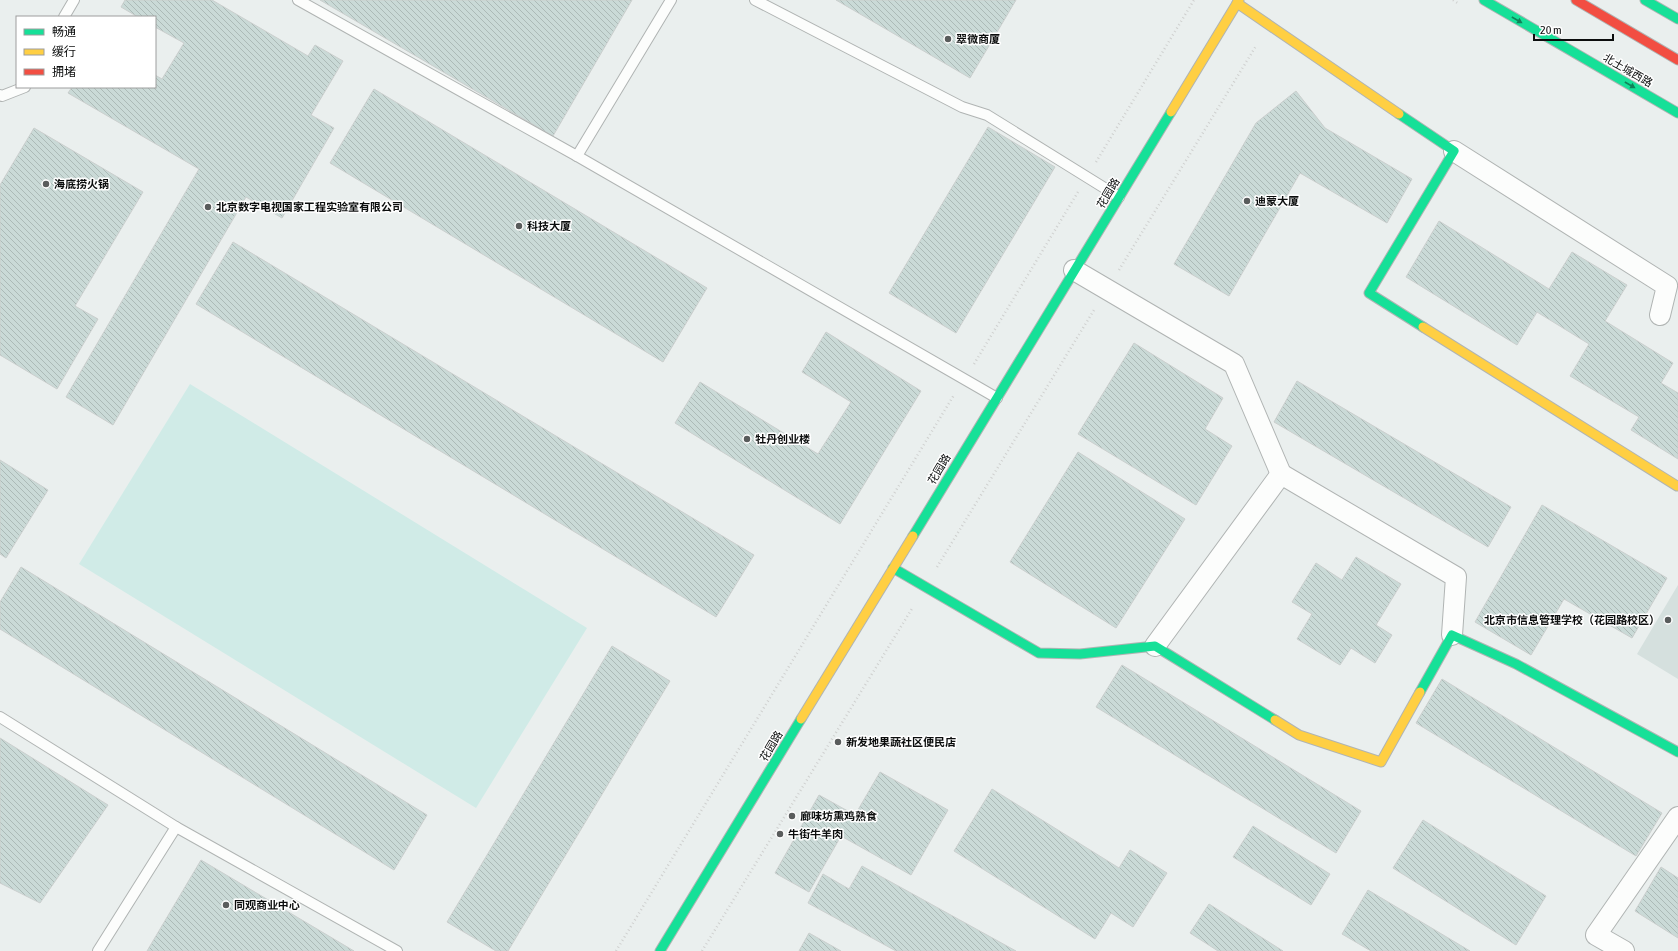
<svg xmlns="http://www.w3.org/2000/svg" width="1678" height="951" viewBox="0 0 1678 951" font-family="'Asap Condensed','Noto Sans SC',sans-serif">
	<style>
		.built { fill: #d5e0de }
		.park { fill: #d0ebe7 }
		.building { fill: url(#building-back-hatch); stroke: #cbcfce }
		.lines { fill: none; stroke-linecap: round; stroke-linejoin: round }
		.lane-casing { stroke: #b0b4b3; stroke-width: 12 }
		.street-casing { stroke: #b0b4b3; stroke-width: 22 }
		.fast-casing { stroke: #b0b4b3; stroke-width: 11 }
		.slow-casing { stroke: #b0b4b3; stroke-width: 11 }
		.jam-casing { stroke: #b0b4b3; stroke-width: 11 }
		.path { stroke: #cfd0cf; stroke-width: 2.5; stroke-dasharray: 1 3; stroke-linecap: butt }
		.lane { stroke: #fcfdfc; stroke-width: 10 }
		.street { stroke: #fcfdfc; stroke-width: 20 }
		.fast { stroke: #16e098; stroke-width: 9 }
		.slow { stroke: #ffcf43; stroke-width: 9 }
		.jam { stroke: #f24e42; stroke-width: 9 }
		.oneway { fill: #118159 }
		.poi-dot { fill: #595c5c; stroke: #fff; stroke-width: 1.5 }
		.labels { text-anchor: middle; dominant-baseline: central; stroke-width: 3; stroke-linejoin: round; paint-order: stroke }
		.poi-label { font-size: 11px; font-weight: bold; fill: #0b0d0d; stroke: #fff; text-anchor: start }
		.street-label { font-size: 11px; fill: #0b0d0d; stroke: #fff }
	</style>
	<defs>
		<pattern id="building-back-hatch" width="6" height="6" patternUnits="userSpaceOnUse"><rect width="6" height="6" fill="#cadad7"/><path d="M-1 5l2 2M0 0l6 6M5-1l2 2" fill="none" stroke="#acbab7"/></pattern>
	</defs>
	<rect width="100%" height="100%" fill="#eaefee"/>
	<path class="built" d="M1678 585V679L1637 654Z"/>
	<path class="park" d="M190 384 587 628 476 808 79 564Z"/>
	<g class="building">
		<path d="M125 0H212L308 56 315 45 343 61 311 115 334 128 282 218 246 197 113 425 66 397 199 169 68 93 72 87H155V75L162 79 184 43 155 27V17H138L121 7Z"/>
		<path d="M320 0H632L553 136Z"/>
		<path d="M836 0H1016L970 78Z"/>
		<path d="M374 89 707 288 663 362 330 163Z"/>
		<path d="M1296 91 1325 128 1412 179 1387 223 1300 173 1229 296 1174 264 1256 123Z"/>
		<path d="M988 127 1055 167 956 333 889 293Z"/>
		<path d="M34 128 143 192 75 306 98 319 57 389 0 355V185Z"/>
		<path d="M1439 221 1549 289 1572 252 1627 285 1605 321 1673 363 1661 383 1678 393V459L1631 430 1639 417 1570 376 1589 344 1537 312 1517 345 1406 277Z"/>
		<path d="M233 242 754 555 716 617 196 304Z"/>
		<path d="M826 332 921 391 840 524 675 423 700 382 818 454 851 402 802 372Z"/>
		<path d="M1134 343 1223 398 1205 429 1232 446 1196 505 1078 434Z"/>
		<path d="M1297 381 1511 507 1488 547 1274 422Z"/>
		<path d="M1078 452 1185 519 1116 628 1010 562Z"/>
		<path d="M0 460 48 490 6 558 0 554Z"/>
		<path d="M1542 505 1667 578 1632 638 1564 599 1531 655 1475 622Z"/>
		<path d="M1356 557 1401 584 1376 625 1392 635 1375 663 1351 648 1340 665 1297 639 1312 614 1292 602 1316 563 1342 580Z"/>
		<path d="M21 567 427 815 394 870 0 629V602Z"/>
		<path d="M612 646 670 681 508 951H496L447 922Z"/>
		<path d="M1122 665 1361 811 1336 853 1096 707Z"/>
		<path d="M1442 679 1662 813 1636 856 1416 723Z"/>
		<path d="M0 738 108 805 40 903 0 883Z"/>
		<path d="M880 772 948 810 911 875 841 836 809 892 775 873 819 795 855 815Z"/>
		<path d="M992 789 1119 868 1130 850 1167 873 1133 927 1111 913 1095 939 954 851Z"/>
		<path d="M1423 820 1546 896 1516 945 1393 868Z"/>
		<path d="M1253 826 1330 874 1311 905 1233 857Z"/>
		<path d="M201 860 354 951H147Z"/>
		<path d="M862 866 1016 951H896L808 903 823 874 849 889Z"/>
		<path d="M1661 867 1678 878V938L1635 911Z"/>
		<path d="M1368 890 1470 951H1371L1342 934Z"/>
		<path d="M1209 904 1283 951H1218L1190 933Z"/>
		<path d="M809 933 841 951H799Z"/>
	</g>
	<g class="lines">
		<defs>
			<g id="lane">
				<path d="M298 0 577 156 997 398"/>
				<path d="M755 0 962 107 987 115 1119 197"/>
				<path d="M64 17 74 0"/>
				<path d="M0 95 2 96 25 87"/>
				<path d="M577 156 671 0"/>
				<path d="M0 717 176 827"/>
				<path d="M98 951 176 827 397 951"/>
			</g>
			<g id="street">
				<path d="M1454 151 1667 286 1660 315"/>
				<path d="M1074 270 1234 364 1281 474"/>
				<path d="M1155 646 1281 474 1456 577 1452 635"/>
				<path d="M1624 951 1596 935 1678 817"/>
			</g>
			<g id="fast">
				<path d="M1484 0 1678 113"/>
				<path d="M1645 0 1678 19"/>
				<path d="M1399 114 1454 151 1369 293 1423 327"/>
				<path d="M913 536 1171 112"/>
				<path d="M893 568 1039 653 1080 654 1155 646 1275 720"/>
				<path d="M1420 692 1452 635 1516 664 1678 752"/>
				<path d="M660 951 801 719"/>
			</g>
			<g id="slow">
				<path d="M1237 3 1399 114"/>
				<path d="M1171 112 1239 0"/>
				<path d="M1423 327 1677 486"/>
				<path d="M801 719 913 536"/>
				<path d="M1275 720 1299 735 1381 762 1420 692"/>
			</g>
			<path id="jam" d="M1576 0 1678 60"/>
		</defs>
		<use href="#lane" class="lane-casing"/>
		<use href="#street" class="street-casing"/>
		<use href="#fast" class="fast-casing"/>
		<use href="#slow" class="slow-casing"/>
		<use href="#jam" class="jam-casing"/>
		<g class="path">
			<path d="M1453 0 1459 4"/>
			<path d="M1096 162 1194 0"/>
			<path d="M1119 270 1256 46"/>
			<path d="M974 364 1078 192"/>
			<path d="M937 567 1094 310"/>
			<path d="M616 951 954 395"/>
			<path d="M702 951 913 607"/>
		</g>
		<use href="#lane" class="lane"/>
		<use href="#street" class="street"/>
		<use href="#fast" class="fast"/>
		<use href="#slow" class="slow"/>
		<use href="#jam" class="jam"/>
	</g>
	<defs><path id="oneway-solid" d="M-6-.8H1V-3.2L6.5 0L1 3.2V.8H-6Z"/></defs>
	<g class="oneway">
		<use href="#oneway-solid" transform="translate(1517 20) rotate(30)"/>
		<use href="#oneway-solid" transform="translate(1630 85) rotate(30)"/>
	</g>
	<g class="poi-dot">
		<circle cx="948" cy="39" r="4"/>
		<circle cx="46" cy="184" r="4"/>
		<circle cx="1247" cy="201" r="4"/>
		<circle cx="208" cy="207" r="4"/>
		<circle cx="519" cy="226" r="4"/>
		<circle cx="747" cy="439" r="4"/>
		<circle cx="1668" cy="620" r="4"/>
		<circle cx="838" cy="742" r="4"/>
		<circle cx="792" cy="816" r="4"/>
		<circle cx="780" cy="834" r="4"/>
		<circle cx="226" cy="905" r="4"/>
	</g>
	<g class="labels">
		<g class="poi-label">
			<text x="956" y="39">翠微商厦</text>
			<text x="54" y="184">海底捞火锅</text>
			<text x="1255" y="201">迪蒙大厦</text>
			<text x="216" y="207">北京数字电视国家工程实验室有限公司</text>
			<text x="527" y="226">科技大厦</text>
			<text x="755" y="439">牡丹创业楼</text>
			<text x="1660" y="620" text-anchor="end">北京市信息管理学校（花园路校区）</text>
			<text x="846" y="742">新发地果蔬社区便民店</text>
			<text x="800" y="816">廊味坊熏鸡熟食</text>
			<text x="788" y="834">牛街牛羊肉</text>
			<text x="234" y="905">同观商业中心</text>
		</g>
		<g class="street-label">
			<text transform="translate(1628 70) rotate(30)">北土城西路</text>
			<text transform="translate(1108 193) rotate(-59)">花园路</text>
			<text transform="translate(939 469) rotate(-59)">花园路</text>
			<text transform="translate(771 746) rotate(-59)">花园路</text>
		</g>
	</g>
	<rect x="16" y="16" width="140" height="72" fill="#ffffff" stroke="#9d9e9e"/>
	<rect x="24" y="29" width="20" height="6" fill="#16e098" stroke="#9d9e9e"/>
	<text x="52" y="36" font-size="12" fill="#0b0d0d">畅通</text>
	<rect x="24" y="49" width="20" height="6" fill="#ffcf43" stroke="#9d9e9e"/>
	<text x="52" y="56" font-size="12" fill="#0b0d0d">缓行</text>
	<rect x="24" y="69" width="20" height="6" fill="#f24e42" stroke="#9d9e9e"/>
	<text x="52" y="76" font-size="12" fill="#0b0d0d">拥堵</text>
	<path d="M1534 34v6h79v-6" fill="none" stroke="#0b0d0d" stroke-width="2"/>
	<text x="1540" y="34" font-size="12" fill="#0b0d0d" stroke="#ffffff" stroke-width="3" paint-order="stroke">20 m</text>
</svg>
